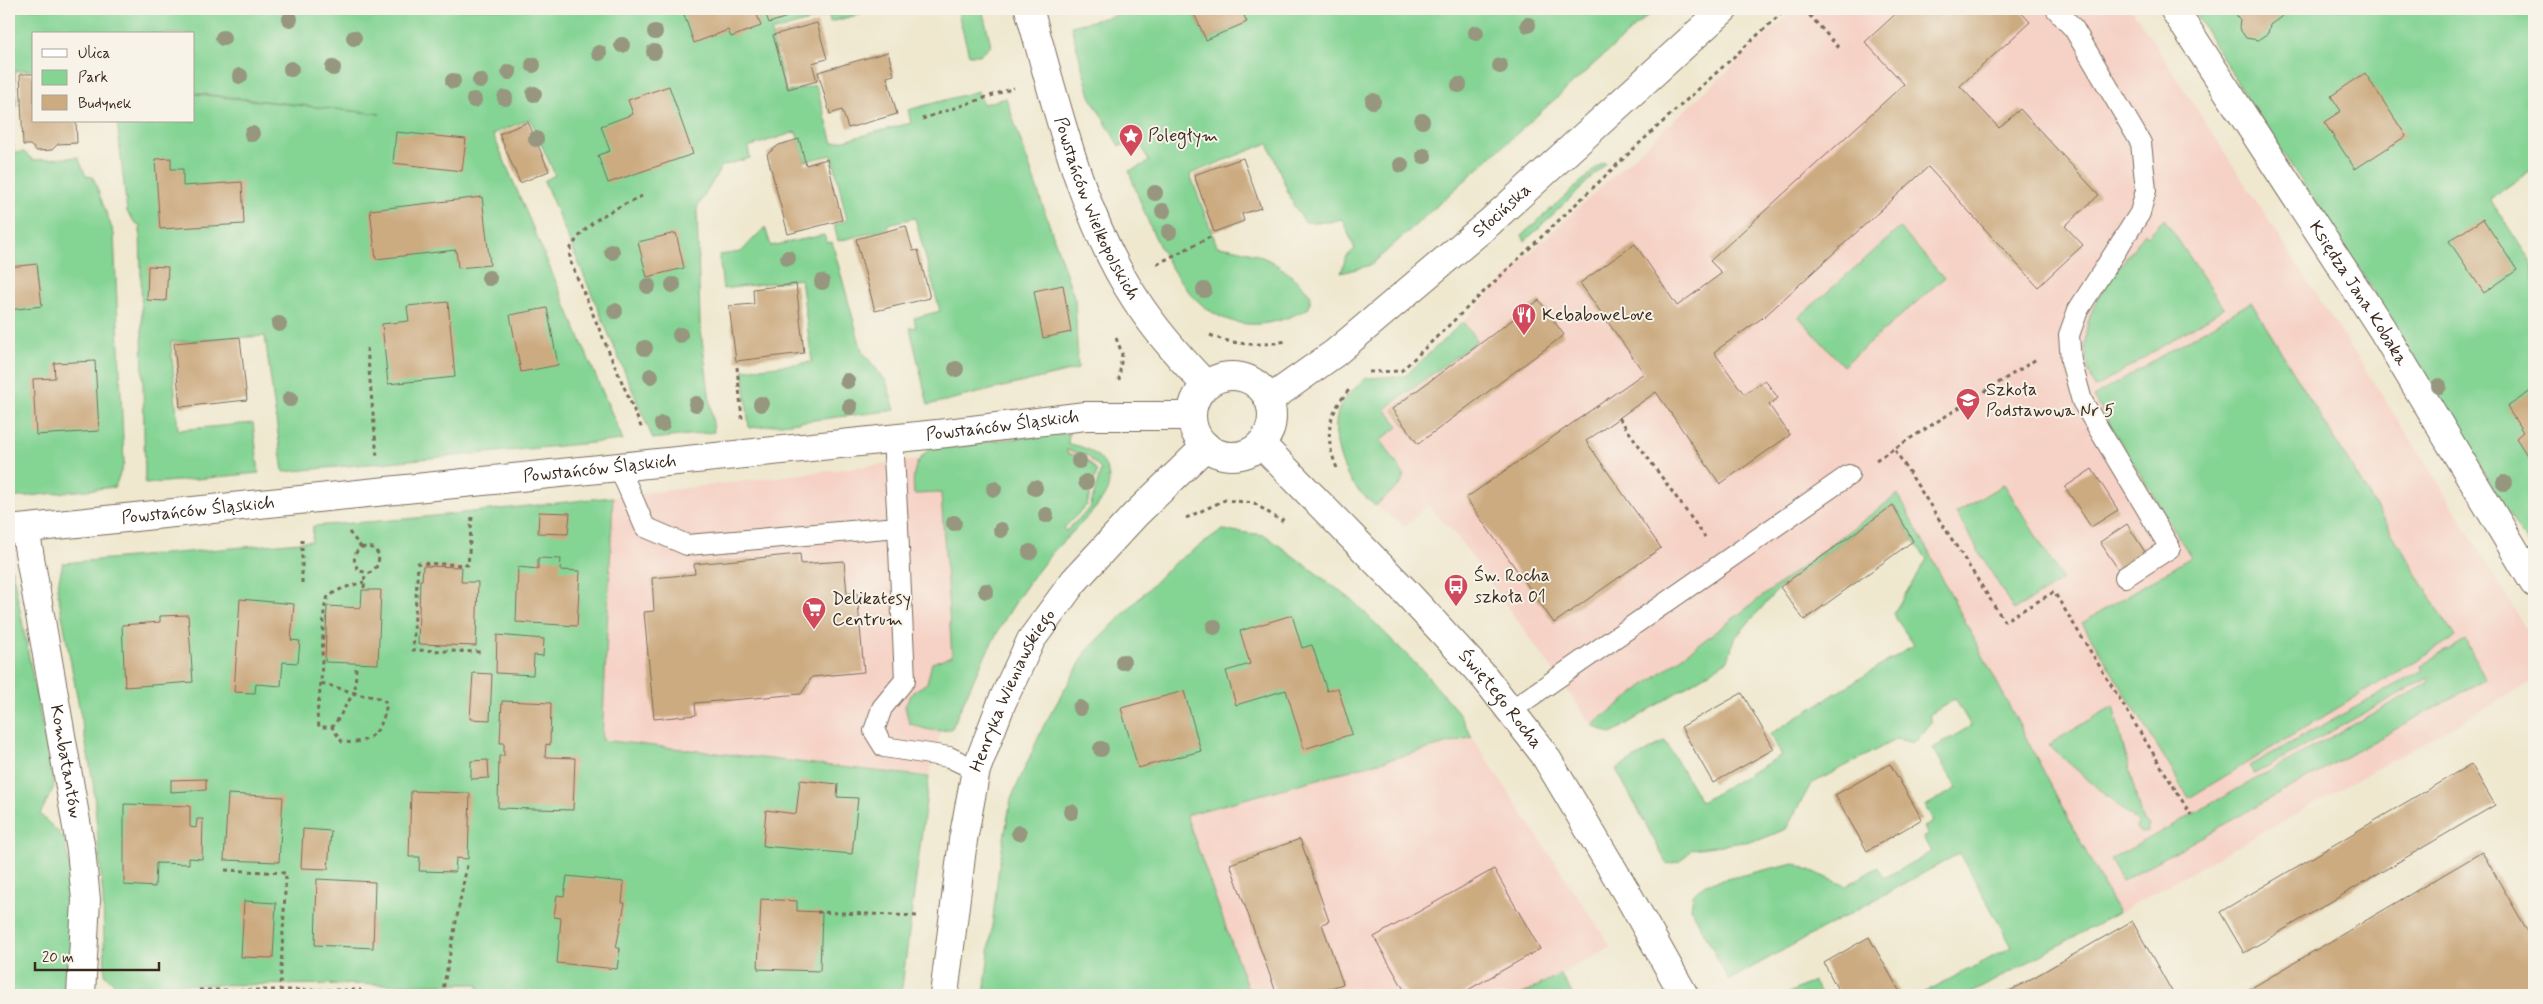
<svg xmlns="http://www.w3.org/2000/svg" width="2543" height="1004" viewBox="0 0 2543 1004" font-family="Mynerve,sans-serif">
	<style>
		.built { fill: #f6d1c5 }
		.green { fill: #84d494; stroke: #607f59; fill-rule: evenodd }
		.building { fill: #ccab81 }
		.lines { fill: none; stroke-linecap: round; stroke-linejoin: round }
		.lane-casing { stroke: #7a6c5c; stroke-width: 22 }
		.street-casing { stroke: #7a6c5c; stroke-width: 30 }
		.secondary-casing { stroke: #7a6c5c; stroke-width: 30 }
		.path { stroke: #7a6c5c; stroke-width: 3; stroke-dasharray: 4 4; stroke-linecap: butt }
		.lane { stroke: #fff; stroke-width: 20 }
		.street { stroke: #fff; stroke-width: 28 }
		.secondary { stroke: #fff; stroke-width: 28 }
		.tree { fill: #96977e }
		.labels { text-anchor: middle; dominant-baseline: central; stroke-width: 4; stroke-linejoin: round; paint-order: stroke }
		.poi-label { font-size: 18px; fill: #3b2a1e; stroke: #f7f3e8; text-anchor: start }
		.street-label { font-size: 18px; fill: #3b2a1e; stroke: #f7f3e8 }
	</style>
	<rect width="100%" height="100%" fill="#f7f3e8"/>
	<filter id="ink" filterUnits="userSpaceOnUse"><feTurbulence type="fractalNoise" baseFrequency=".02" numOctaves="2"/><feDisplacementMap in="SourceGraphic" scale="10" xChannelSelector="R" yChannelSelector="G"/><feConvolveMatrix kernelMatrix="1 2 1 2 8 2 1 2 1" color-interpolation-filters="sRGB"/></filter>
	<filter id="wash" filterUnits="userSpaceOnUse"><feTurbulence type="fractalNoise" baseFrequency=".0096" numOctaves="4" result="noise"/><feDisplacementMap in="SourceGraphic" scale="20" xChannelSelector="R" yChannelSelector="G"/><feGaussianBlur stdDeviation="1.12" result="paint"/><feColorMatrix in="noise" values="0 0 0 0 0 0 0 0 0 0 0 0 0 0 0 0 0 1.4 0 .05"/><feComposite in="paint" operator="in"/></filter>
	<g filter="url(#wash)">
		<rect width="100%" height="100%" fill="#efe8cf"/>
		<g class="built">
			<path d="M1795 9H2132L2438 482 2534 642V681L2118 913 1897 494 1592 725 1457 536 1428 505 1405 526 1375 506 1356 488 1347 474 1339 455 1336 431 1337 416 1342 402 1366 378 1405 376 1463 322 1542 241Z"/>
			<path d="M1067 450 1088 456 1095 464 1079 509 991 636 945 715 929 777 602 740 613 497 924 459Z"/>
			<path d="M1472 737 1611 947 1521 995H1250L1186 816Z"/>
		</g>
		<g class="green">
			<path d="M9 9H880L830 22 829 15 771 32 786 92 816 85 833 143 911 123 908 110 978 91 983 104 1006 98 1075 300 1078 369 928 405 910 328 916 327 914 318 940 311 915 218 888 224 887 229 838 241 834 225 847 220 832 155 805 161 796 132 748 147 750 158 722 166 697 208 700 323 714 432 653 439 544 181 555 175 530 119 493 134 623 440 283 472 265 336 171 342 178 430 253 423 259 473 145 484 140 225 135 223 127 212 117 121H194V94L380 114 194 93V34H34V70L15 71 16 107H9Z"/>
			<path d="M957 9H982L991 45 980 55H969Z"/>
			<path d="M1142 9H1192L1206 40 1247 22 1241 9H1655L1371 265 1341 273 1346 257 1355 249 1342 219 1329 222H1305L1293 204 1268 143 1190 174 1217 246C1261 251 1281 263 1311 295L1309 308C1200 367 1158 252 1129 171L1149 162 1140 142 1119 146 1090 96 1071 26Z"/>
			<path d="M2193 9H2534V168L2490 199 2534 267V555L2363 274 2251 105Z"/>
			<path d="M13 141 14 153 24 152 33 160 78 157 86 176 93 177 114 234 124 463 115 487 9 498V142Z"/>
			<path d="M1603 162 1606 164 1525 241 1522 235Z"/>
			<path d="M2164 219 2224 308 2095 388C2066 319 2107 286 2145 233L2148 236Z"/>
			<path d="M765 227 771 246 824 235 827 243 832 242 862 351 886 381 895 410 749 428 743 370 812 362 801 279 723 289 719 255 741 252Z"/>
			<path d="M1900 228 1944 278 1843 366 1799 317Z"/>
			<path d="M2251 302 2455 637 2189 798 2082 623 2191 557 2093 397Z"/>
			<path d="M1463 322 1477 341 1385 409 1399 426 1381 440 1404 475 1401 484 1375 506C1365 496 1353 487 1347 474 1337 454 1330 423 1342 403 1348 394 1359 385 1366 378L1405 376Z"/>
			<path d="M1069 433 1068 444C1090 446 1114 462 1108 488 1103 506 1065 538 1051 554 1044 563 1037 572 1030 581 997 626 974 677 952 728 939 734 922 729 909 723L905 706 913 692 927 683 932 663 952 656 941 493 914 494C912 472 914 461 932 447ZM1067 450 1088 456 1101 470 1090 508 1066 531 1064 528 1087 505 1097 471 1086 459 1067 453Z"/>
			<path d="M2004 484 2063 580 2014 610 1956 513Z"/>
			<path d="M1898 494 2118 913 1968 995H1919L2012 947 1960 853 1729 980 1691 908 1693 895 1705 884 1794 863 1846 886 1878 867 1884 878 1931 852 1923 837 1928 836 1924 827 1934 822 1925 806 1957 788 1933 748 1971 726 1955 699 1929 715 1932 722 1914 743 1897 739 1811 784 1786 829 1759 840 1692 849 1681 861 1667 864 1616 769 1665 741 1701 802 1782 755 1770 734 1914 645 1893 614 1927 559 1913 541 1893 505 1780 587 1734 639 1728 660 1611 734 1592 725Z"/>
			<path d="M613 497 602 740 929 777 901 995H478V984L115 985 105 975 103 897 93 782 57 588 63 563 312 541 313 526 406 519Z"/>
			<path d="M1223 530 1265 535 1352 600 1422 670 1458 712 1472 737 1186 815 1250 995H984L999 866 1011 799 1044 725 1087 651 1173 564Z"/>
			<path d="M9 569H12L54 787 40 814 64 838 75 895 68 995H9Z"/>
			<path d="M2465 640 2486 679 2122 881 2110 860 2430 682 2428 678 2254 774 2249 766 2423 670 2421 665Z"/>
			<path d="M2113 706 2142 820 2149 825 2147 832 2141 833 2136 829 2137 822 2048 745Z"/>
			<path d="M1560 974 1573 995H1521Z"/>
			<path d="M1813 981 1821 993 1825 992 1827 995H1785Z"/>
		</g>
		<g id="blocks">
			<g class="building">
				<path d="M682 9H720L721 11 755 9 761 26 731 37 728 30 694 43Z"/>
				<path d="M764 9H784L787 17 769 23Z"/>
				<path d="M1192 9H1241L1247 22 1206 40Z"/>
				<path d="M1901 9H2018L2030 22 1960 86 1999 128 2020 109 2099 195 2065 226 2083 245 2038 287 1928 167 1765 316 1714 352 1744 394 1765 380 1778 398 1769 405 1790 435 1720 484 1656 392 1586 441 1661 548 1554 623 1466 498 1644 373 1580 283 1635 244 1677 306 1722 273 1710 261 1904 84 1865 42Z"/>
				<path d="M2232 9H2292L2270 25 2268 33 2258 40 2246 38 2239 28 2240 20Z"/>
				<path d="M817 23 827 59 812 63 817 81 788 89 773 35Z"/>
				<path d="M888 52 894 75 887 77 897 114 848 128 842 110 830 114 818 72Z"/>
				<path d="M2365 73 2406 136 2355 169 2324 122 2341 111 2331 96Z"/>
				<path d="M20 74H34V121H76L77 143 58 144 52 150 37 151 30 145H23Z"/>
				<path d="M669 86 693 154 608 183 598 155 610 151 601 126 633 114 628 100Z"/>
				<path d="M528 122 549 171 520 183 499 134Z"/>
				<path d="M396 132 466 139 462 171 393 163Z"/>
				<path d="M799 139 806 165 827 159 842 220 788 234 767 154 779 145Z"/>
				<path d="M171 158V169H183V186L242 182 244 224 160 229 155 159Z"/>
				<path d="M1243 158 1261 208 1242 214 1244 221 1214 232 1194 175Z"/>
				<path d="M482 197 490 265 458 268 456 250 376 259 370 210Z"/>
				<path d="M2483 219 2517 270 2484 293 2449 241Z"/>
				<path d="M906 226 913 251 918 250 930 298 875 311 856 239Z"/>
				<path d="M676 233 684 268 647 277 638 242Z"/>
				<path d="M37 264 42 306 9 310V267Z"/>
				<path d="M148 266 168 267 166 301 147 300Z"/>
				<path d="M796 284 804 353 736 361 729 306 754 304 753 289Z"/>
				<path d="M1063 285 1071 332 1043 338 1034 291Z"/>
				<path d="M1539 300 1564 335 1418 444 1392 409Z"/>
				<path d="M448 302 455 377 388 384 382 324 409 321 407 306Z"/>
				<path d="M547 308 558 365 521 372 510 315Z"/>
				<path d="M240 337 247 400 180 407 174 343Z"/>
				<path d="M95 361 99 431 36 435 33 379 55 378 54 363Z"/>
				<path d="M2534 389V466L2516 438 2523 432 2507 407Z"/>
				<path d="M2092 469 2118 510 2091 527 2065 487Z"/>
				<path d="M1893 505 1913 541 1804 620 1780 587Z"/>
				<path d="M539 512 570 513 568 534 538 533Z"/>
				<path d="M2127 524 2145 552 2118 569 2100 542Z"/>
				<path d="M800 554 801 564 844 561 847 594 857 593 864 672 812 677 801 694 695 703 696 715 654 719 644 612 654 611 652 578 695 574 694 564Z"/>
				<path d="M538 558 561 559 560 570 580 571 577 626 516 622 518 567 538 569Z"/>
				<path d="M423 566 462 567 461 582H478L476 646 418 644 420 580H422Z"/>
				<path d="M362 590H381L378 664 325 662 327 606 361 608Z"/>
				<path d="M240 599 294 604 291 640 300 641 298 663 283 662 281 686 256 684 255 693 234 692Z"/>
				<path d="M188 615 193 682 125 687 122 625 160 622V616Z"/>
				<path d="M1292 615 1302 648 1312 645 1327 691 1338 688 1352 734 1304 749 1286 690 1236 705 1226 671 1250 664 1240 631Z"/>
				<path d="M497 635 544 639 543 656 534 655 533 675 496 673Z"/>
				<path d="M473 673 492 674 490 720 470 719Z"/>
				<path d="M1184 691 1201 751 1138 768 1121 708Z"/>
				<path d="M1742 693 1774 749 1713 783 1681 727Z"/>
				<path d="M502 701 551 703 550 745 546 744 545 757 575 758 573 810 498 808 499 756H504V743H500Z"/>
				<path d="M488 760 489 778 471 779V761Z"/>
				<path d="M1890 764 1922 819 1867 851 1835 795Z"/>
				<path d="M2471 764 2495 805 2244 953 2220 912Z"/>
				<path d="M206 779V790L171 792V780Z"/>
				<path d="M800 780 838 784 837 797 858 798 852 854 763 846 766 810 796 814Z"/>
				<path d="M411 791 470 793 468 859 456 858 455 872 419 871 420 857H409Z"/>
				<path d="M228 794 283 797 279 862 224 860Z"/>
				<path d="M124 804 190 806V827L196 828 197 819H203L202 859 189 858V864L156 863 155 887 124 885Z"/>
				<path d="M303 829 331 831 328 869 301 868Z"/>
				<path d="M1300 839 1329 921 1322 924 1343 984 1310 995H1277L1230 864Z"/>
				<path d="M2482 852 2534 942V995H2244L2243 993Z"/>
				<path d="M1494 869 1540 949 1459 995H1407L1374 937Z"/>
				<path d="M567 876 624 882 622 903H625L616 948H620L617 969 557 963 561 918 554 917 557 895 564 896Z"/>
				<path d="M317 879 375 882 373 948 315 945Z"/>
				<path d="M761 899 797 901V911L822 912 820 971 758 969Z"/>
				<path d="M244 901 276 903 273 958 241 957Z"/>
				<path d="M2132 921 2174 995H2003Z"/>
				<path d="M1869 937 1901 994 1834 995 1839 992 1824 963Z"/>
			</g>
		</g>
	</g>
	<g filter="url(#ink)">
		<use href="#blocks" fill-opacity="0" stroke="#7a6c5c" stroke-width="1"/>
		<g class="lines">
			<defs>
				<g id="lane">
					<path d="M2056 9 2074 29 2141 143 2146 190 2140 213 2078 310 2069 335 2071 361 2082 401 2170 548 2125 577"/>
					<path d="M619 467 645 527 687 545 898 527 893 438"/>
					<path d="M898 527 905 680 882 708 874 731 884 747 949 757 976 770"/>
					<path d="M1510 711 1849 475"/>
				</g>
				<g id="street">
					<path id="s1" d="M2174 9 2382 329 2534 583"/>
					<path id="s2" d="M25 529 81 850 86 900 81 995"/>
					<path id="s3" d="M9 530 947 433 1085 416H1192"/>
				</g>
				<g id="secondary">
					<path id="s4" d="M1029 9C1056 101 1081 216 1134 297 1154 329 1180 358 1206 385"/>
					<circle cx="1232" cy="416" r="40"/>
					<path id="s5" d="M1270 399 1335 353 1490 222 1724 9"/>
					<path id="s6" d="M1261 444 1403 589 1485 678 1544 754 1628 895 1684 995"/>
					<path id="s7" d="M944 995 963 840 976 770 1002 702 1031 640 1074 581 1135 515 1206 446"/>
				</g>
			</defs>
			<use href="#lane" class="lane-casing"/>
			<use href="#street" class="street-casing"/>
			<use href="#secondary" class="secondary-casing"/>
			<g class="path">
				<path d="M1804 9 1840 49"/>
				<path d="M922 119 1014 88"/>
				<path d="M642 196C610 211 588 219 569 251L571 263 642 429"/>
				<path d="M1157 264 1210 237"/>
				<path d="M1210 335C1237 346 1259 346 1287 341"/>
				<path d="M1116 338 1122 353 1119 380"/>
				<path d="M367 348 377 457"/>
				<path d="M737 367 742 419"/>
				<path d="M1369 372 1401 371 1644 139 1786 9"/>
				<path d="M1619 418 1705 537"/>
				<path d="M1895 450 2004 621 2054 592 2191 815"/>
				<path d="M1876 460 2038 358"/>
				<path d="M1337 468C1324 437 1327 414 1350 389"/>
				<path d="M472 517 468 565 418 563 413 650 482 652"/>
				<path d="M1186 518 1225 500 1254 503 1281 521 1284 518"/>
				<path d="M349 532 361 547C352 555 353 561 359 571L370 573 378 565 379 555 374 548 361 547"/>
				<path d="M302 583V535"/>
				<path d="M364 588 365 573"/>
				<path d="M356 668 355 693 321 683 324 609 328 596 343 588 364 582"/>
				<path d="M321 683 317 714 319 727H332L342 742C373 745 382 730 387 703 376 694 367 698 355 693 345 703 342 716 332 727"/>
				<path d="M225 870 286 873 280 989"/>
				<path d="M817 912 919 916"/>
				<path d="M199 990H361"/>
				<path d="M442 995 467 865"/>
			</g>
			<use href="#lane" class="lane"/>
			<use href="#street" class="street"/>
			<use href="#secondary" class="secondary"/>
		</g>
		<g class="tree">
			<circle cx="290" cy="19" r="8"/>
			<circle cx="1528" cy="25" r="8"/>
			<circle cx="655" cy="32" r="8"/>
			<circle cx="1476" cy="33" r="8"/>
			<circle cx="223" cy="38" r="8"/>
			<circle cx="354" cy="38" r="8"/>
			<circle cx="622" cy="45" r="8"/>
			<circle cx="654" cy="52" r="8"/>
			<circle cx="599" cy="53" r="8"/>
			<circle cx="533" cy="65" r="8"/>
			<circle cx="1500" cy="66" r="8"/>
			<circle cx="333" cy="68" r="8"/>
			<circle cx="291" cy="69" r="8"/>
			<circle cx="509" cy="72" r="8"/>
			<circle cx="240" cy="76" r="8"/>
			<circle cx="453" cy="81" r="8"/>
			<circle cx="480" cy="81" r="8"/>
			<circle cx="1459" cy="85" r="8"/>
			<circle cx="534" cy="94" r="8"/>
			<circle cx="505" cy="98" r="8"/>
			<circle cx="474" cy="100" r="8"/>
			<circle cx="1373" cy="101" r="8"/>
			<circle cx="1422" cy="121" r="8"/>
			<circle cx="252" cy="134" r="8"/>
			<circle cx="536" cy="139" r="8"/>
			<circle cx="1424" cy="156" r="8"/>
			<circle cx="1401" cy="165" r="8"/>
			<circle cx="1155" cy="193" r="8"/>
			<circle cx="1163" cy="211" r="8"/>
			<circle cx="1169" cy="232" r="8"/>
			<circle cx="612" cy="252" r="8"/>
			<circle cx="788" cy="258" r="8"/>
			<circle cx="489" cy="278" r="8"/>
			<circle cx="822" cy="282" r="8"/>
			<circle cx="673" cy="285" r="8"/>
			<circle cx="648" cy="286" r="8"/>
			<circle cx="1204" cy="290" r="8"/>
			<circle cx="615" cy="311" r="8"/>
			<circle cx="279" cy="324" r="8"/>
			<circle cx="680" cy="335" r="8"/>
			<circle cx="645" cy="348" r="8"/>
			<circle cx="956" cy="369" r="8"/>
			<circle cx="651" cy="376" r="8"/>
			<circle cx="847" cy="381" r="8"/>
			<circle cx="2439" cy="386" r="8"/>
			<circle cx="290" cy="399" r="8"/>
			<circle cx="696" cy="404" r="8"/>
			<circle cx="761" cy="404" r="8"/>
			<circle cx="850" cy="407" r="8"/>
			<circle cx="662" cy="424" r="8"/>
			<circle cx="1079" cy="461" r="8"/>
			<circle cx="1086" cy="482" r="8"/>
			<circle cx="2504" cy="483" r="8"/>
			<circle cx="1035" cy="488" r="8"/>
			<circle cx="994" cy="489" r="8"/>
			<circle cx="1046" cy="515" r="8"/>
			<circle cx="954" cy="523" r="8"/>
			<circle cx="1001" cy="530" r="8"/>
			<circle cx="1030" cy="552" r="8"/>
			<circle cx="986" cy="591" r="8"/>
			<circle cx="1214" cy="627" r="8"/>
			<circle cx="1123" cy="662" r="8"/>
			<circle cx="1080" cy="708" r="8"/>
			<circle cx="1101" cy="749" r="8"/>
			<circle cx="1071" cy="812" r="8"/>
			<circle cx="1019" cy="833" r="8"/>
		</g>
	</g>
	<defs>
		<symbol id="sight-pin" viewBox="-11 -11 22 30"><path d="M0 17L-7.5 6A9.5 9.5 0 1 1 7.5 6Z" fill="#d1495b" stroke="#f7f3e8"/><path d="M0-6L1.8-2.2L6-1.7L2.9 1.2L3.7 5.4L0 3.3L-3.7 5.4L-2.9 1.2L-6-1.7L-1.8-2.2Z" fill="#fff"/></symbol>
		<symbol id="restaurant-pin" viewBox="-11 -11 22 30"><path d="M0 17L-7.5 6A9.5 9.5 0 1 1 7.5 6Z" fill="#d1495b" stroke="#f7f3e8"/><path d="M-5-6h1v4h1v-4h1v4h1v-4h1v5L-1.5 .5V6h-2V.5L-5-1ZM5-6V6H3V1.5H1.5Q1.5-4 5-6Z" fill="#fff"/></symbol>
		<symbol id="school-pin" viewBox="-11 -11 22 30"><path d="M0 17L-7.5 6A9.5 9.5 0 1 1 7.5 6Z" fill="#d1495b" stroke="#f7f3e8"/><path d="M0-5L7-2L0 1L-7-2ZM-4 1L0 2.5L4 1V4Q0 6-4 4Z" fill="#fff"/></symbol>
		<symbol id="bus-pin" viewBox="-11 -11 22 30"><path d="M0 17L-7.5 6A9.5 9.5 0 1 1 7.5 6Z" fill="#d1495b" stroke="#f7f3e8"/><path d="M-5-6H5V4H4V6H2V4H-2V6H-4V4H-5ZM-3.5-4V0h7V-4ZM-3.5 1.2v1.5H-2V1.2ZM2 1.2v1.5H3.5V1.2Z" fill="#fff"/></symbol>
		<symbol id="supermarket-pin" viewBox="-11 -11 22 30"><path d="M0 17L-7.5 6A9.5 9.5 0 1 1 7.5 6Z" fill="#d1495b" stroke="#f7f3e8"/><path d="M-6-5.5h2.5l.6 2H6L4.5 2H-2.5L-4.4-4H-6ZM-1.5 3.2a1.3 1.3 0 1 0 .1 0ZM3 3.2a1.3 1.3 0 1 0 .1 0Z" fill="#fff"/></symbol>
	</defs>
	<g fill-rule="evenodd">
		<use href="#sight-pin" x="1117" y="122" width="28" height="38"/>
		<use href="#restaurant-pin" x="1510" y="301" width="28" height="38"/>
		<use href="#school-pin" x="1954" y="386" width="28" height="38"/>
		<use href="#bus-pin" x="1442" y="572" width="28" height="38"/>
		<use href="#supermarket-pin" x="800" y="595" width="28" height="38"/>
	</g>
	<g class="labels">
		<g class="poi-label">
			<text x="1148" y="136">Poległym</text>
			<text x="1542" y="315">KebaboweLove</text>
			<text x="1986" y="390">Szkoła<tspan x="1986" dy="21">Podstawowa Nr 5</tspan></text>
			<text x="1474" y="576">Św. Rocha<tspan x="1474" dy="21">szkoła 01</tspan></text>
			<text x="832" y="599">Delikatesy<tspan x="832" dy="21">Centrum</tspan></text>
		</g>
		<g class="street-label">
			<text stroke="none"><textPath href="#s4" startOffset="211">Powstańców Wielkopolskich</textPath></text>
			<text stroke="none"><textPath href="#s5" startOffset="299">Słocińska</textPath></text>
			<text stroke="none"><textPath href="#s1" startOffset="339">Księdza Jana Kobaka</textPath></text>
			<text stroke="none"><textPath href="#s3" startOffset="999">Powstańców Śląskich</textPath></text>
			<text stroke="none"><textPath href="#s3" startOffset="594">Powstańców Śląskich</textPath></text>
			<text stroke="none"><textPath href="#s3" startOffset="190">Powstańców Śląskich</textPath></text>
			<text stroke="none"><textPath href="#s7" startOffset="315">Henryka Wieniawskiego</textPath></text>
			<text stroke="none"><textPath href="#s6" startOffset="350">Świętego Rocha</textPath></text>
			<text stroke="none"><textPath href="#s2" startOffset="236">Kombatantów</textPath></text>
		</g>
	</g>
	<rect width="2543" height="1004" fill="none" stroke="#f7f3e8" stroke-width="30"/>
	<rect x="32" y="32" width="162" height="90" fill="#f7f3e8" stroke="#aca397"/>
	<rect x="42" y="49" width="25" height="8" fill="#ffffff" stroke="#aca397"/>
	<text x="78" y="58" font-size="15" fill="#3b2a1e">Ulica</text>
	<rect x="42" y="70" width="25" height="15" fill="#84d494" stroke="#aca397"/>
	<text x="78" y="82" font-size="15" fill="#3b2a1e">Park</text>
	<rect x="42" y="95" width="25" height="15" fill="#ccab81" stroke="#aca397"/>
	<text x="78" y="108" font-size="15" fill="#3b2a1e">Budynek</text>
	<path d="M35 962v8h124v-8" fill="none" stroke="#3b2a1e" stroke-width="2.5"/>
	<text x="42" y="962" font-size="15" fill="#3b2a1e" stroke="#f7f3e8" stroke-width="4" paint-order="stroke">20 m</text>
</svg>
